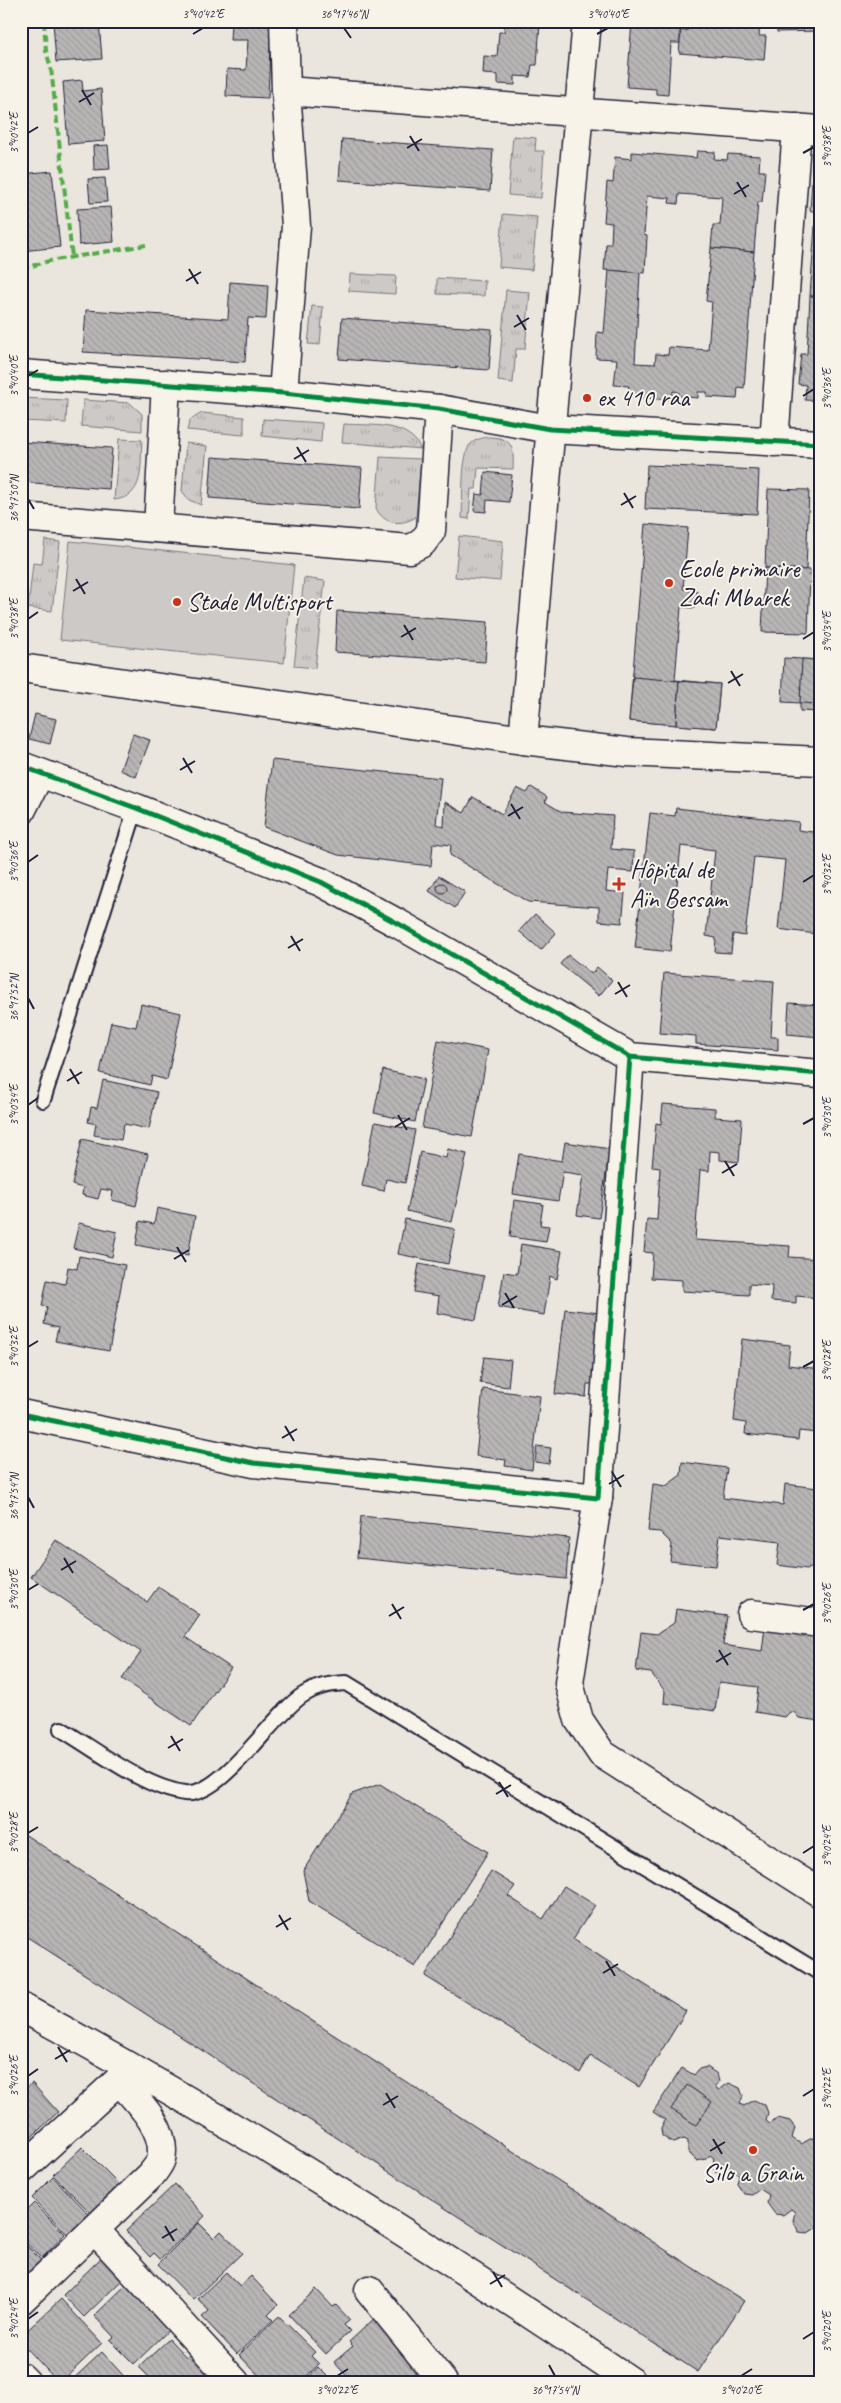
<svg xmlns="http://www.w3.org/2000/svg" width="841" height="2403" viewBox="0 0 841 2403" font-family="Caveat,sans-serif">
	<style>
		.grass { fill: url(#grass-tufts); stroke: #787680 }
		.pitch { fill: #cdc9c6; stroke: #787680 }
		.building { fill: url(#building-back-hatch); stroke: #22223b }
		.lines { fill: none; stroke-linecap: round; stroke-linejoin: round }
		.lane-casing { stroke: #22223b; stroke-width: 18 }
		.street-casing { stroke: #22223b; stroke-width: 31 }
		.primary-casing { stroke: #22223b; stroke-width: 31 }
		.lane { stroke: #f7f3e8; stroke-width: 14 }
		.street { stroke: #f7f3e8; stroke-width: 28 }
		.primary { stroke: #f7f3e8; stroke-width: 28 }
		.quiet { stroke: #53aa46; stroke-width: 4; stroke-dasharray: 8 4; stroke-linecap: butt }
		.cycleway-casing { stroke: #f7f3e8; stroke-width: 8 }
		.cycleway { stroke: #00873e; stroke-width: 5 }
		.ticks { fill: none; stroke: #22223b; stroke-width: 2 }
		.poi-dot { fill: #c8321e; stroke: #f7f3e8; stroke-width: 2 }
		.labels { text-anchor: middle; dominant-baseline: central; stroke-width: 4; stroke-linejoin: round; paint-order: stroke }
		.poi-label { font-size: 25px; fill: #22223b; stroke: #f7f3e8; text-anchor: start }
		.neatline { fill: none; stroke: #22223b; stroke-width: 2 }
		.ticks-label { font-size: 12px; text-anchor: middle; fill: #22223b }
	</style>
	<defs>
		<pattern id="grass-tufts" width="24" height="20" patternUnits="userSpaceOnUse" patternTransform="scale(1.25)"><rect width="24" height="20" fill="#cdc9c6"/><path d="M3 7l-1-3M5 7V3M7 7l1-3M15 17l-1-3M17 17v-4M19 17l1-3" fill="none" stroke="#b0acab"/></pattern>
		<pattern id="building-back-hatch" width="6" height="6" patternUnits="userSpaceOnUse" patternTransform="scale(1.25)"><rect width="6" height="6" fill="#b8b6b5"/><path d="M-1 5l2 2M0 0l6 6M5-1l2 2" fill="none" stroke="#9e9c9d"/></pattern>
	</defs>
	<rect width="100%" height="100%" fill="#eae6de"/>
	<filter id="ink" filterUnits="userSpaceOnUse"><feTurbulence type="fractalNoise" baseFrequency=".02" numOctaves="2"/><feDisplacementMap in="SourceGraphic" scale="10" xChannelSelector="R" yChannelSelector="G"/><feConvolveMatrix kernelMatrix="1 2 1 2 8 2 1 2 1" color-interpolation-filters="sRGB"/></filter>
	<g filter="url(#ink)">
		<g class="grass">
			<path d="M513 136 536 138 535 151H544L541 198 508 195Z"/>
			<path d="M503 214 537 217 532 270 499 267Z"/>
			<path d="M350 274 396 276 395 294 349 291Z"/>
			<path d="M437 278 485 281 484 296 437 294Z"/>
			<path d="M506 290 530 292 525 349H516L513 383 498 381Z"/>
			<path d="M312 306 323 307 320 345 308 344Z"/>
			<path d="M21 398 67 400 66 423 21 421Z"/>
			<path d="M83 400 130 403 142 414V431L81 426Z"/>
			<path d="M202 413 244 417V435L187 430 190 420Z"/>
			<path d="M263 419 322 423 321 442 262 436Z"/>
			<path d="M344 424C371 426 408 421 421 449L342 442Z"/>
			<path d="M486 437C513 437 514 446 513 469L478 468 476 489H471L469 519 462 518C463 499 461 462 469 446 473 440 480 439 486 437Z"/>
			<path d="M119 439 142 440C140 465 146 497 114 500Z"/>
			<path d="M186 443 207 446 201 505 189 500 182 491Z"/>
			<path d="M380 457 421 459 416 517C401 526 384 525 376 508Z"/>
			<path d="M459 536 503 541 500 581 455 577Z"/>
			<path d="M45 540 60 542 52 611 28 608 33 563 42 564Z"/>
			<path d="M304 578 325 581 315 668 294 666Z"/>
		</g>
		<path class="pitch" d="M70 541 294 565 284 663 60 640Z"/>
		<g class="building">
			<path d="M53 21H99L102 59 56 62Z"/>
			<path d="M505 21 540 23 537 65H532L530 77 515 76V85L498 84V75L483 74 484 56 497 57 499 32H504Z"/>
			<path d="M632 21H687L686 30H680V43H671L668 95 656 94V89L627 87Z"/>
			<path d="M687 21H760L759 36H766L764 60 679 53 681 30 687 31Z"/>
			<path d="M777 21H820V31L777 32Z"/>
			<path d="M231 23 271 25 268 98 226 96 227 69 246 70 248 40H230Z"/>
			<path d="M82 80 83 91 101 89 105 141 68 144 63 82Z"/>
			<path d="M342 139 493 150 490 191 339 180Z"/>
			<path d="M108 145 110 169 94 170 93 146Z"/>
			<path d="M697 151 715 152 714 159 727 160 728 154 760 156 759 171H765L762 202H758L754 252 711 248 713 225H720L722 197 679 194 678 204 669 203 670 198 647 196 644 235 647 236 645 273 604 270 606 244H611L612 223 604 222 607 182 613 183 615 157 632 159V152L696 158Z"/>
			<path d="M818 166H820V297L810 296 816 211H810L812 179H817Z"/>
			<path d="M52 171 60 247 21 251V174Z"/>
			<path d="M105 178 107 202 90 203 88 179Z"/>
			<path d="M111 207 114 242 79 245 77 209Z"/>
			<path d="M711 248 754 252 744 388 738 387 737 399 707 397V392H698V398L678 396 679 392 673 391 672 400 628 397 629 386 614 385 617 359 596 358 597 332 604 333 609 270 640 273 635 363 655 364 656 354 668 355 669 347 708 350 712 302 706 301Z"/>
			<path d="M230 282 268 285 266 319 248 318 245 362 83 352 86 310 228 319Z"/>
			<path d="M810 296 820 297V401L805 400 806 385 798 384 801 354H807Z"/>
			<path d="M342 318 492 329 489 370 339 359Z"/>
			<path d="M21 442 112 448 109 489 21 482Z"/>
			<path d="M212 457 362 468 359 509 209 498Z"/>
			<path d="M647 465 759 470 757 514 645 509Z"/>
			<path d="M485 472 512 475 509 502 487 500 486 512 474 511 476 494 483 495Z"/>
			<path d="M768 489 809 490 806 570 765 568Z"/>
			<path d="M645 524 688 528 683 589 697 591 695 608 681 607 675 680 720 684 716 728 629 721Z"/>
			<path d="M765 568 810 570 808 633 762 632Z"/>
			<path d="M21 572H25L23 613H21Z"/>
			<path d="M337 611 488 622 485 662 335 652Z"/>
			<path d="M784 658 820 660V712L800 711V703L782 702Z"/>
			<path d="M802 659 820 660V704L800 703Z"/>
			<path d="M633 677 679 681 676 725 629 721Z"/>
			<path d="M679 681 720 684 716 728 676 725Z"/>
			<path d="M35 714 56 719 50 744 29 739Z"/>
			<path d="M133 734 150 740 136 777 120 770Z"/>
			<path d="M272 760 441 778 436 824 444 827 445 802 464 813 473 797 502 814 517 788 527 793 531 787 547 797 545 802 562 812 613 816 611 849 634 851 633 872 608 870 606 891 625 893 622 923 599 921V907L528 902 450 855 451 845 433 843 431 866 338 855 264 827Z"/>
			<path d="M676 808 799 822 798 830 820 833V902L816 934 778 929 785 860 754 857 745 936 733 934 731 953 715 952 716 938 706 936 715 850 681 846 670 952 635 948 650 813 675 816Z"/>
			<path d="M439 876 465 892 455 908 429 891Z"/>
			<circle cx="442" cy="888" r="5"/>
			<path d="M535 914 556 933 541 950 519 931Z"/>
			<path d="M568 955 592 974 597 967 612 980 599 996 560 964Z"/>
			<path d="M664 973 774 981 771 1037H778V1050L696 1044V1036L659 1033Z"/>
			<path d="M789 1003 820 1005V1037L787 1034Z"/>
			<path d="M141 1004 181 1013 167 1080 152 1076 150 1085 100 1073 111 1022 136 1027Z"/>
			<path d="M438 1040 488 1050 472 1137 422 1128Z"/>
			<path d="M383 1070 424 1079 415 1122 374 1113Z"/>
			<path d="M103 1080 157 1092 149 1129 124 1124 121 1140 94 1135 96 1124 88 1122 91 1107 97 1108Z"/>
			<path d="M663 1104 715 1108V1117L742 1119 739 1162 720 1160V1152L710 1151 709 1171 700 1170 695 1240 790 1246 789 1257 820 1259V1298L796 1296V1303L771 1301 772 1286 749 1284V1295L682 1291V1280L651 1278 653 1253 644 1252 647 1219 657 1220 660 1168 652 1167 656 1123 661 1124Z"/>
			<path d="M375 1122 415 1130 405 1183 386 1179 384 1191 362 1186Z"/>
			<path d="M82 1139 148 1154 136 1206 112 1200 113 1191 101 1189 98 1199 82 1195 83 1188 72 1185Z"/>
			<path d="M565 1142 610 1149 599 1218 577 1215 583 1175 563 1172 558 1201 513 1194 519 1154 562 1161Z"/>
			<path d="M448 1149 467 1154 452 1222 407 1211 420 1152 446 1158Z"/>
			<path d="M514 1200 543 1204 540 1225 549 1226 546 1242 510 1237Z"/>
			<path d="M157 1208 195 1216 188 1255 136 1245 140 1221 154 1224Z"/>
			<path d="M405 1219 455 1229 448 1264 398 1254Z"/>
			<path d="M79 1223 117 1232 112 1257 73 1248Z"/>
			<path d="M521 1244 562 1251 557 1279 550 1276 544 1315 498 1307 504 1272 517 1274Z"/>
			<path d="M79 1256 125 1265 109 1351 55 1341 58 1328 44 1324 47 1307 42 1306 47 1280 65 1284 68 1267 77 1269Z"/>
			<path d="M419 1264 484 1276 476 1320 437 1313 439 1296 414 1292Z"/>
			<path d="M565 1309 600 1313 592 1384H587L586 1397 555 1394Z"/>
			<path d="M742 1339 790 1345 788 1365 820 1369V1422H818L817 1433 799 1431 798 1440 745 1434 746 1423 734 1421Z"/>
			<path d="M484 1357 511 1360 508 1387 480 1383Z"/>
			<path d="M483 1389 540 1396 532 1470 505 1466 506 1460 476 1456Z"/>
			<path d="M537 1446 551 1448 549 1464 535 1462Z"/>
			<path d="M682 1462 727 1468 723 1498 783 1505 785 1484 818 1488 820 1565H814L807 1569 777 1565 780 1542 720 1535 716 1566 670 1561 672 1544 660 1532 648 1531 653 1484 666 1486 681 1475Z"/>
			<path d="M361 1516 569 1538 566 1579 357 1558Z"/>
			<path d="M56 1540 147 1602 158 1587 200 1615 185 1637 231 1668 191 1726 122 1679 141 1652 31 1577Z"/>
			<path d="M676 1609 727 1616 723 1645 762 1651 765 1627 796 1631 799 1637H804L809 1633 820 1635V1721L799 1718 794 1712H790L785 1717 755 1712 758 1687 719 1682 715 1711 664 1703 665 1691 651 1673 636 1671 641 1632 657 1634 674 1623Z"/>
			<path d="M380 1784 488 1852 415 1967 309 1901 303 1871 352 1794Z"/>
			<path d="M21 1832 744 2301 698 2372 21 1933Z"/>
			<path d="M491 1871 515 1886 508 1896 543 1919 564 1886 595 1905 573 1939 686 2011 639 2087 590 2056 580 2073 425 1976Z"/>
			<path d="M707 2067 717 2074 719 2082 715 2087 719 2090 729 2083 740 2088 743 2096 740 2104 744 2106 754 2100 765 2105 768 2113 766 2121 770 2124 778 2118 790 2121 795 2128 792 2138 801 2144 812 2138 820 2141V2228L817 2227 808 2233 799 2232 793 2221 795 2212 791 2209 783 2215 775 2214 767 2203 769 2195 760 2189 752 2195 744 2194 737 2184 739 2175 735 2172 729 2177H721L712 2168 714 2158 710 2155 706 2159 697 2161 688 2152V2141L684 2139 673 2143 662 2136 661 2128 665 2120 653 2112 682 2068 694 2075 699 2069Z"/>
			<path d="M32 2083 58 2112 21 2147V2093Z"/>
			<path d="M687 2085 712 2102 696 2125 671 2109Z"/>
			<path d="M82 2147 124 2189 95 2217 53 2175Z"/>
			<path d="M53 2177 91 2216 70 2237 32 2198Z"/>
			<path d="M175 2184 205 2216 160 2259 154 2253 150 2257 126 2231Z"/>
			<path d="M34 2203 65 2234 42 2258 21 2238V2216Z"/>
			<path d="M199 2223 214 2238 221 2231 242 2253 193 2300 158 2264Z"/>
			<path d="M21 2240 46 2265 21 2290Z"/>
			<path d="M101 2258 122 2280 84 2317 63 2295Z"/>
			<path d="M226 2272 240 2286 251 2276 278 2305 268 2315 273 2320 237 2354 202 2317 209 2311 198 2299Z"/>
			<path d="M128 2283 171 2328 134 2364 110 2340 114 2337 94 2316Z"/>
			<path d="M316 2289 333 2307 336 2305 350 2320 344 2325 350 2331 326 2354 289 2315Z"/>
			<path d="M61 2299 102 2343 61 2382H58L21 2342V2336Z"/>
			<path d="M378 2315 424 2364 405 2382H352L334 2362 353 2346 349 2342Z"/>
			<path d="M279 2316 315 2352 311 2356 319 2364 301 2382H265L239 2355Z"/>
			<path d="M169 2339 186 2357 193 2350 217 2382H154L139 2367Z"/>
			<path d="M102 2352 129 2382H70Z"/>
			<path d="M318 2367 333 2382H304Z"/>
		</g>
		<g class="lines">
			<defs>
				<g id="lane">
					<path d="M43 1100 136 808"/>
					<path d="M61 1729C96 1750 145 1788 185 1793 221 1798 273 1714 303 1695 317 1686 329 1684 346 1683L820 1973"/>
				</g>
				<g id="street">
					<path d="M286 91 820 130"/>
					<path d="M21 374 283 393 439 409 550 429 820 444"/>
					<path d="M283 393 296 226 286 91 284 21"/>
					<path d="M774 442 797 128"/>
					<path d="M21 517 410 549 422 543 431 531 439 409"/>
					<path d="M158 528 166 384"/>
					<path d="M523 740 587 21"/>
					<path d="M21 766 136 808 321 882 397 923 630 1057 820 1074"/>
					<path d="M21 811 40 773"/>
					<path d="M21 1414 254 1463 598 1498 630 1057"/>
					<path d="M598 1498 569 1683 579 1720 602 1754 820 1893"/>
					<path d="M751 1614 820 1623"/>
					<path d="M21 2007C231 2120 434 2248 632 2382"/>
					<path d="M21 2170 119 2080C136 2100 168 2129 161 2159 160 2164 154 2171 151 2175L21 2300"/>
					<path d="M95 2230 235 2382"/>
					<path d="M369 2290 443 2382"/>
					<path d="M21 2377 26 2382"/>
				</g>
				<path id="primary" d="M21 668 523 740 627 752 820 761"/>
			</defs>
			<use href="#lane" class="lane-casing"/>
			<use href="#street" class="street-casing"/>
			<use href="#primary" class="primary-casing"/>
			<use href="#lane" class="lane"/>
			<use href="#street" class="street"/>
			<use href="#primary" class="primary"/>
			<g class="quiet">
				<path d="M44 21 46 51 51 68 72 257"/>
				<path d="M21 269 49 261 146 245"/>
			</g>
			<defs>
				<g id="cycleway">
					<path d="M21 374 283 393 439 409 550 429 820 444"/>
					<path d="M21 766 136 808 321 882 397 923 630 1057 820 1074"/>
					<path d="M21 1414 254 1463 598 1498 630 1057"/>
				</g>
			</defs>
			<use href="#cycleway" class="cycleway-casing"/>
			<use href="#cycleway" class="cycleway"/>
		</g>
	</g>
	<path class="ticks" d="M344 28 351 38M193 34 203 28M597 34 608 28M82 90 91 105M79 102 94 93M28 133 38 127M410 136 419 151M407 148 422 139M803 153 814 147M737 182 746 197M734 194 749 185M189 269 198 284M186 281 201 272M517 315 526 330M514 327 529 318M28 376 38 370M803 396 814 389M297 447 306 462M294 459 309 450M624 493 633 508M28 499 34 509M621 505 636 496M76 579 85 594M73 591 88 582M28 619 38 612M404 625 413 640M401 637 416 628M803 639 814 632M731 671 740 686M728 683 743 674M183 758 192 773M180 770 195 761M511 804 520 819M508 816 523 807M28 862 38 855M803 882 814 875M291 936 300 951M288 948 303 939M618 982 627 997M615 994 630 985M28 998 34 1009M70 1069 79 1084M67 1081 82 1072M28 1105 38 1098M398 1115 407 1130M803 1124 814 1118M395 1127 410 1118M725 1161 734 1176M722 1173 737 1164M177 1247 186 1262M174 1259 189 1250M505 1293 514 1308M502 1305 517 1296M28 1347 38 1341M803 1367 814 1361M285 1426 294 1441M282 1438 297 1429M612 1472 621 1487M609 1484 624 1475M28 1497 34 1508M64 1558 73 1573M61 1570 76 1561M28 1590 38 1584M392 1604 401 1619M803 1610 814 1604M389 1616 404 1607M719 1650 728 1665M716 1662 731 1653M171 1736 180 1751M168 1748 183 1739M499 1782 508 1797M496 1794 511 1785M28 1833 38 1827M803 1853 814 1846M279 1915 288 1930M276 1927 291 1918M606 1961 615 1976M603 1973 618 1964M58 2047 67 2062M55 2059 70 2050M28 2076 38 2069M386 2093 395 2108M803 2096 814 2089M383 2105 398 2096M713 2139 722 2154M710 2151 725 2142M165 2226 174 2241M162 2238 177 2229M493 2272 502 2287M490 2284 505 2275M28 2319 38 2312M803 2339 814 2332M549 2365 555 2376M337 2376 348 2369M741 2376 752 2369"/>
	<g class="poi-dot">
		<circle cx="587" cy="398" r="5"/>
		<circle cx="669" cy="583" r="5"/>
		<circle cx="177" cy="602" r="5"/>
		<path d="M616.5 876.5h5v5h5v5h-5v5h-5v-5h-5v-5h5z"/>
		<circle cx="753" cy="2150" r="5"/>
	</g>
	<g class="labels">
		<g class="poi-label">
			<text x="597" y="398">ex 410 raa</text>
			<text x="679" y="569">Ecole primaire<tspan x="679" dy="29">Zadi Mbarek</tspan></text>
			<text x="187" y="602">Stade Multisport</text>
			<text x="630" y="870">Hôpital de<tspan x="630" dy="29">Aïn Bessam</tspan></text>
			<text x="753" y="2173" text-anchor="middle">Silo a Grain</text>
		</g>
	</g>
	<rect width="841" height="2403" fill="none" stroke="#f7f3e8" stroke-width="55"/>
	<rect x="28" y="28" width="786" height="2348" class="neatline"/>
	<g class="ticks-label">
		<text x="203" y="18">3°40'42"E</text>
		<text x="344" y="18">36°17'46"N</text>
		<text x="608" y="18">3°40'40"E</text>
		<text transform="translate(14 133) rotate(-90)" y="4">3°40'42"E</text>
		<text transform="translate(827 147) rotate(-90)" y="4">3°40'38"E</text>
		<text transform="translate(14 376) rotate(-90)" y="4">3°40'40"E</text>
		<text transform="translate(827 389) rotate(-90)" y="4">3°40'36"E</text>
		<text transform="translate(14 499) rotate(-90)" y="4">36°17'50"N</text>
		<text transform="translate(14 619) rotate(-90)" y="4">3°40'38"E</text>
		<text transform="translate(827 632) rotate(-90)" y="4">3°40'34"E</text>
		<text transform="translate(14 862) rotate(-90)" y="4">3°40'36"E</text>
		<text transform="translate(827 875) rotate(-90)" y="4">3°40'32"E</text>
		<text transform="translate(14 998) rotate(-90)" y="4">36°17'52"N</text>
		<text transform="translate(14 1105) rotate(-90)" y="4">3°40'34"E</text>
		<text transform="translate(827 1118) rotate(-90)" y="4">3°40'30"E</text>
		<text transform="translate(14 1347) rotate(-90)" y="4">3°40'32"E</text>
		<text transform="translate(827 1361) rotate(-90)" y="4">3°40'28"E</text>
		<text transform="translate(14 1497) rotate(-90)" y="4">36°17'54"N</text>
		<text transform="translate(14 1590) rotate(-90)" y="4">3°40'30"E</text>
		<text transform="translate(827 1604) rotate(-90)" y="4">3°40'26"E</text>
		<text transform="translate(14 1833) rotate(-90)" y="4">3°40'28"E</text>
		<text transform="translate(827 1846) rotate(-90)" y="4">3°40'24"E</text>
		<text transform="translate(14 2076) rotate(-90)" y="4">3°40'26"E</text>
		<text transform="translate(827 2089) rotate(-90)" y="4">3°40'22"E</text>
		<text transform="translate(14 2319) rotate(-90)" y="4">3°40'24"E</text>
		<text transform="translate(827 2332) rotate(-90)" y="4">3°40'20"E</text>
		<text x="337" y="2394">3°40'22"E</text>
		<text x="555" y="2394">36°17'54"N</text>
		<text x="741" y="2394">3°40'20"E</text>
	</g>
</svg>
